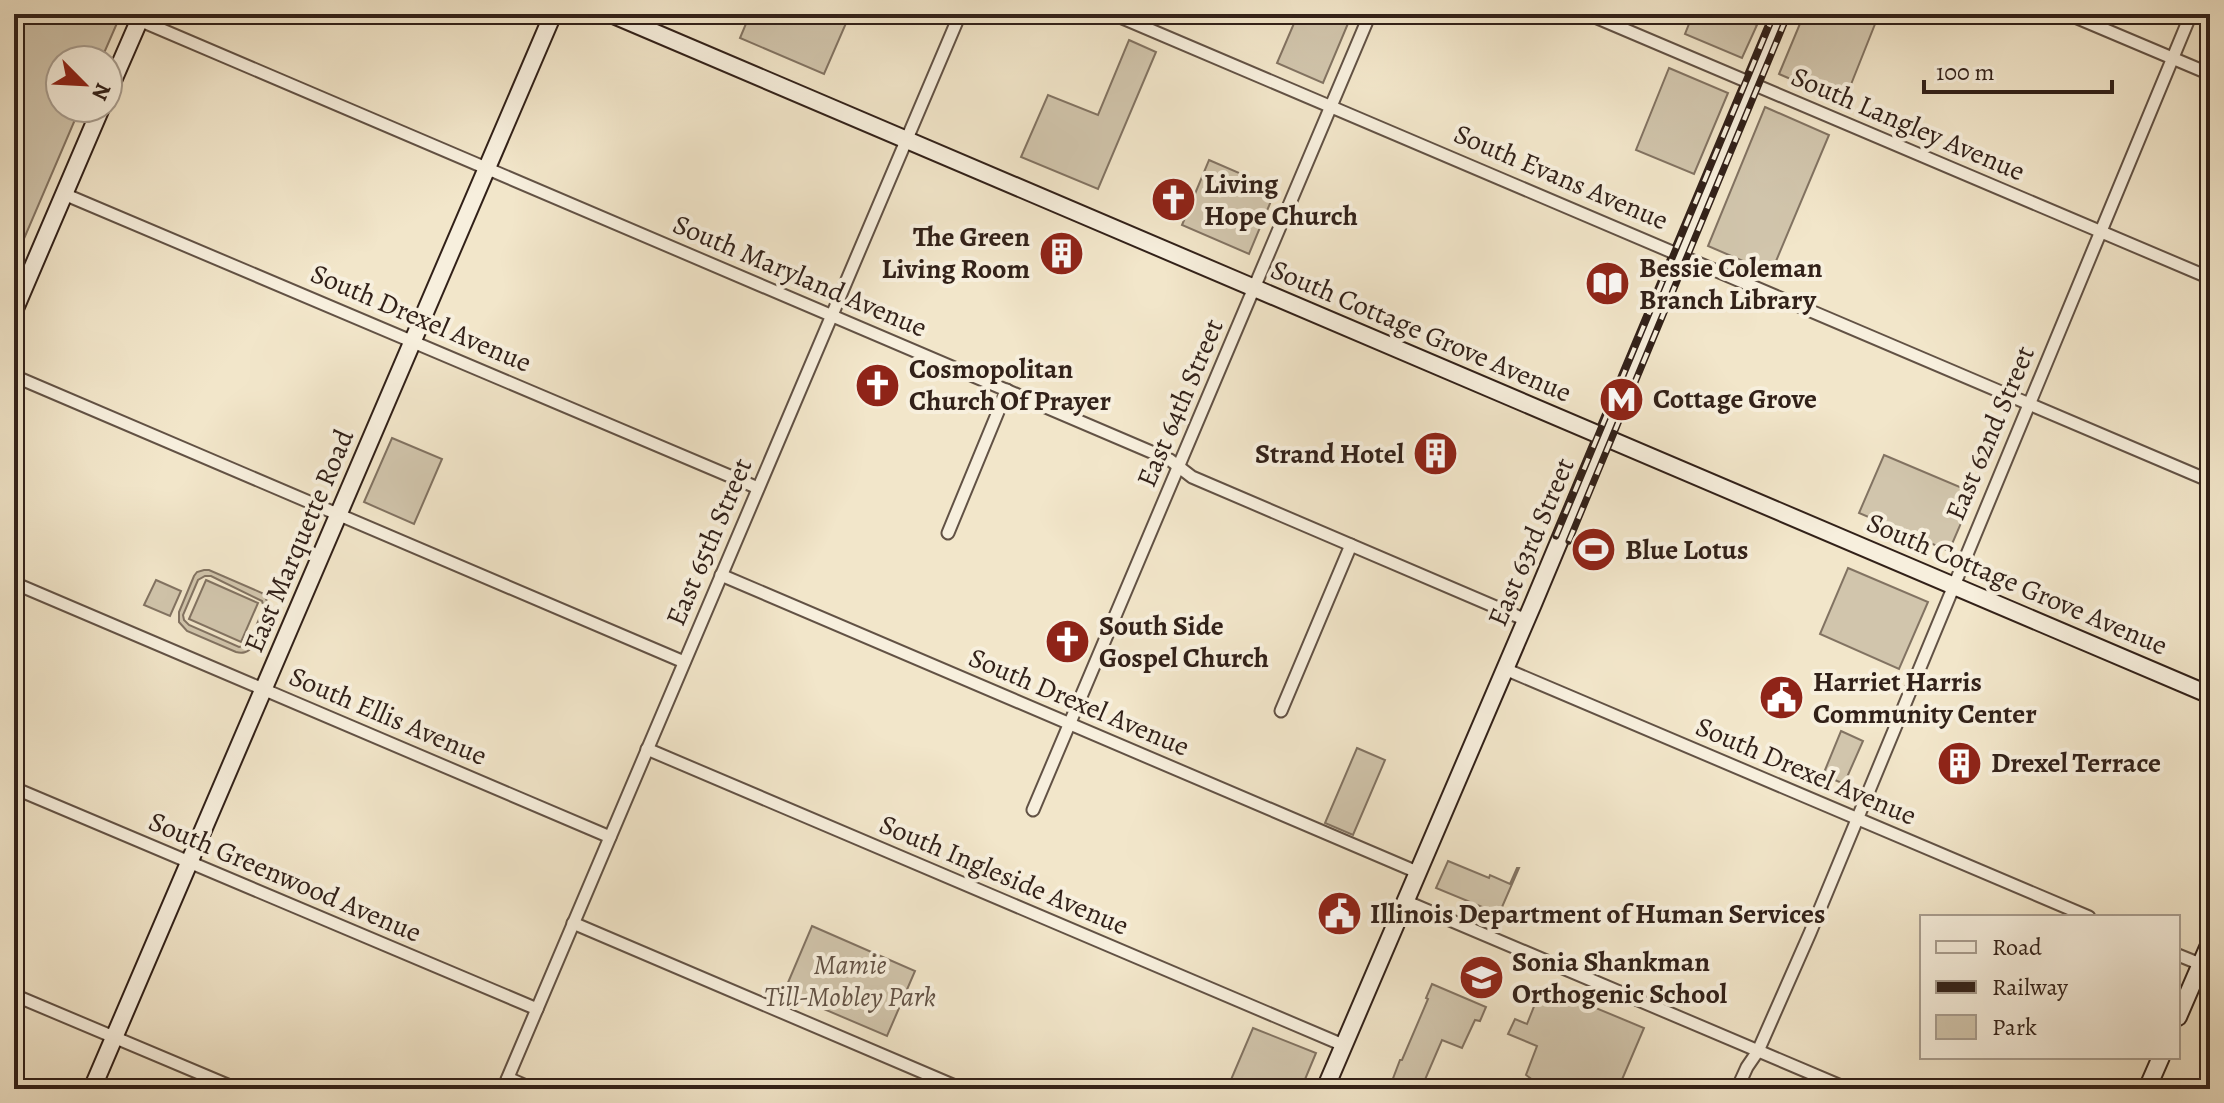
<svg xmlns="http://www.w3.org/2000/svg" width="2224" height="1103" viewBox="0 0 2224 1103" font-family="Alegreya,serif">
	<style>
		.green { fill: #d1c5ac; stroke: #827362; stroke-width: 2; fill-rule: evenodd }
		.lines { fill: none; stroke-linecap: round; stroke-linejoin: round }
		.street-casing { stroke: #625245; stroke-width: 15 }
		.secondary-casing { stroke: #322119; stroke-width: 20 }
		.street { stroke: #f7efdd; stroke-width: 11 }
		.secondary { stroke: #f7efdd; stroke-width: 16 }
		.rail-casing { stroke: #322119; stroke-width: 7 }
		.rail { stroke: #f7efdd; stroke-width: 4; stroke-dasharray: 12; stroke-linecap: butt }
		.labels { text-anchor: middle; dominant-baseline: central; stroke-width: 8; stroke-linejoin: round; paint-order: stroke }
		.street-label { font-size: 28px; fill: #322119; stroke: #f7efdd }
		.poi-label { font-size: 28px; font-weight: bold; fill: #322119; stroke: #f7efdd; text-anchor: start }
		.park-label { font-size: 28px; font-style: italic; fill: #625245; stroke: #f7efdd }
	</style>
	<rect width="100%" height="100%" fill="#f2e6ca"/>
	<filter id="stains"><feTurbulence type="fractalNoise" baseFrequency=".0025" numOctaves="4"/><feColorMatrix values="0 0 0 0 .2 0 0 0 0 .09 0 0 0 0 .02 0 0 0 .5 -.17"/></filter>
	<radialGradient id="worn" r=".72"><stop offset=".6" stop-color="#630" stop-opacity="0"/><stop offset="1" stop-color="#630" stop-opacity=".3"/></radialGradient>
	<g class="green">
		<path d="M14 14H121L101 60H60V108H80L14 262Z"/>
		<path d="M750 14H850L824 74 740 38Z"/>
		<path d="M1298 14H1352L1323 83 1277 63Z"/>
		<path d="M1693 14H1732L1757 25 1742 58 1685 34Z"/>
		<path d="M1804 14H1879L1844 102 1779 74Z"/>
		<path d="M1129 40 1156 52 1098 189 1021 157 1048 95 1098 115Z"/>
		<path d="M1669 68 1728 93 1694 174 1636 150Z"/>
		<path d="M1765 107 1829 135 1771 273 1708 246Z"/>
		<path d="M1209 160 1276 189 1249 254 1182 225Z"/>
		<path d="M392 438 442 459 414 524 364 502Z"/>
		<path d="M1884 455 1974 493 1949 551 1859 513Z"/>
		<path d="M1848 568 1928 602 1899 669 1820 634Z"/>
		<path d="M204 570H209L262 593C277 608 259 631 252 648 247 652 243 654 236 652L187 631 179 622V612L194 576 197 572ZM205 576H211L262 601 264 608 249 642 243 646 239 647 189 625 184 620 183 615 198 580Z"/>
		<path d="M156 580 181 591 170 616 144 605Z"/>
		<path d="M206 580 258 603 241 642 189 619Z"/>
		<path d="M1841 731 1863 741 1844 784 1823 775Z"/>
		<path d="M1357 748 1385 760 1353 835 1325 823Z"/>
		<path d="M1448 861 1489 878 1490 875 1510 884 1517 868H1519L1499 914 1436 888Z"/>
		<path d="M812 926 915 971 887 1036 784 992Z"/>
		<path d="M1432 984 1486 1007 1480 1021 1475 1020 1462 1048 1442 1040 1421 1089H1389L1400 1060H1402L1428 999 1426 998Z"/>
		<path d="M1539 994 1554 1001 1567 996 1644 1028 1618 1089H1545L1526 1075 1537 1046 1508 1034 1515 1019 1527 1024Z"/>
		<path d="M1253 1028 1316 1053 1301 1089H1227Z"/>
	</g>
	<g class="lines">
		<defs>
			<g id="street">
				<path d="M1113 14 2210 481"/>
				<path d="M1588 14 2210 278"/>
				<path d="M2068 14 2210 74"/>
				<path d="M139 20 1170 460 1192 477 1526 620"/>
				<path d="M64 194 758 488"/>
				<path d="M14 376 684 662"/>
				<path d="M948 533 1007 390"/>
				<path d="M721 575 1417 872"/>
				<path d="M14 583 610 837"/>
				<path d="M1505 669 2089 917"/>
				<path d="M1281 711 1351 545"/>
				<path d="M647 749 1343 1045"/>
				<path d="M14 788 537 1009"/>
				<path d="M1033 810 1370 14"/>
				<path d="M1405 901 1848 1089"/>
				<path d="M573 923 962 1089"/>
				<path d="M2178 955 2210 968"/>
				<path d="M14 995 237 1089"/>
				<path d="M508 1078 533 1089"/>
				<path d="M503 1089 960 14"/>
				<path d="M1737 1089 1747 1067 1758 1051 1810 933 2191 14"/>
			</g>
			<g id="secondary">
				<path d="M611 14 2210 695"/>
				<path d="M108 92 142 14"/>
				<path d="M14 311 101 108"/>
				<path d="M2178 1017 2210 943"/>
				<path d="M92 1089 553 14"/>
				<path d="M1325 1089 1533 604 1780 14"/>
				<path d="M2147 1089 2161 1057"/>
			</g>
		</defs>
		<use href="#street" class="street-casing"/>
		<use href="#secondary" class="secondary-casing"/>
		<use href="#street" class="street"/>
		<use href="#secondary" class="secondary"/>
		<defs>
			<g id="rail">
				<path d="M1556 536 1774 14"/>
				<path d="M1569 541 1788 14"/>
			</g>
		</defs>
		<use href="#rail" class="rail-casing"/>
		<use href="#rail" class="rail"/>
	</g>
	<defs>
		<symbol id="church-disc" viewBox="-11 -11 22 22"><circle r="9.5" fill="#8f2418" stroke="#f7efdd"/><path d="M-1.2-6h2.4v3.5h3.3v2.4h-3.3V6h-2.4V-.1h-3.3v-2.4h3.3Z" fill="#fff"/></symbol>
		<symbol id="building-disc" viewBox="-11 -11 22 22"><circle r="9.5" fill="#8f2418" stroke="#f7efdd"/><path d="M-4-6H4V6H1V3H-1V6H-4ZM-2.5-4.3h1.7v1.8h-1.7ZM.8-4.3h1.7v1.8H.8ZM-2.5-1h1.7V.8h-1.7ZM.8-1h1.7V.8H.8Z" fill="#fff"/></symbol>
		<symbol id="library-disc" viewBox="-11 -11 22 22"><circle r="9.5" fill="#8f2418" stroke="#f7efdd"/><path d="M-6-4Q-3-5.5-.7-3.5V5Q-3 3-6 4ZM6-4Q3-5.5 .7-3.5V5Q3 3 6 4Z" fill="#fff"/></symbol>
		<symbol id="metro-disc" viewBox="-11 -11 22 22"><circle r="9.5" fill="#8f2418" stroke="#f7efdd"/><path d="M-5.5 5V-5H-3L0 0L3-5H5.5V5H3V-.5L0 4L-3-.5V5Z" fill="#fff"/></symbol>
		<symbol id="stadium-disc" viewBox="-11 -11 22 22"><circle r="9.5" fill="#8f2418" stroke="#f7efdd"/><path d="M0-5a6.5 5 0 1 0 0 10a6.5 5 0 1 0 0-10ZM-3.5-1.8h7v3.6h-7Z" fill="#fff"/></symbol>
		<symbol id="civic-disc" viewBox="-11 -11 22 22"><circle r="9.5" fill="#8f2418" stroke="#f7efdd"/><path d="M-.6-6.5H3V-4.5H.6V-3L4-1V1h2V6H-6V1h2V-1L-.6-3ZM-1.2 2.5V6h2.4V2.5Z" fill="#fff"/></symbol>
		<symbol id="school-disc" viewBox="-11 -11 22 22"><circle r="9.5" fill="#8f2418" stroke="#f7efdd"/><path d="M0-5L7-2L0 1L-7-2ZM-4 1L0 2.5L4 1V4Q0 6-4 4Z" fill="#fff"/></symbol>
	</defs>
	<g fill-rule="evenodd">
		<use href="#church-disc" x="1148" y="174" width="51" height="51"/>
		<use href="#building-disc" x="1036" y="228" width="51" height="51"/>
		<use href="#library-disc" x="1582" y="258" width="51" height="51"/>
		<use href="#church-disc" x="852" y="360" width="51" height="51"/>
		<use href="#metro-disc" x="1596" y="374" width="51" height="51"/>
		<use href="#building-disc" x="1410" y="428" width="51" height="51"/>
		<use href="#stadium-disc" x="1568" y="524" width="51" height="51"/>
		<use href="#church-disc" x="1042" y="616" width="51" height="51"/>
		<use href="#civic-disc" x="1756" y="672" width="51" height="51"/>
		<use href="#building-disc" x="1934" y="738" width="51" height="51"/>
		<use href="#civic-disc" x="1314" y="888" width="51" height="51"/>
		<use href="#school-disc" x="1456" y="952" width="51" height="51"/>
	</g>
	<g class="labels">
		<g class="street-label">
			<text transform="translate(1908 124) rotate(23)">South Langley Avenue</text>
			<text transform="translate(1561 177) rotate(23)">South Evans Avenue</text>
			<text transform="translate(800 276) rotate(23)">South Maryland Avenue</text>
			<text transform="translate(421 318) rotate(23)">South Drexel Avenue</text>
			<text transform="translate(1421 331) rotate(23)">South Cottage Grove Avenue</text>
			<text transform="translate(1180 403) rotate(-67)">East 64th Street</text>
			<text transform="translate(1990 433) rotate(-67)">East 62nd Street</text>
			<text transform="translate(299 541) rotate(-67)">East Marquette Road</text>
			<text transform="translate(709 542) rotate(-67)">East 65th Street</text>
			<text transform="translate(1531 542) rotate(-67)">East 63rd Street</text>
			<text transform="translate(2017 584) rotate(23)">South Cottage Grove Avenue</text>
			<text transform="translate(1079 702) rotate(23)">South Drexel Avenue</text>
			<text transform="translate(388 716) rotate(23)">South Ellis Avenue</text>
			<text transform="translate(1806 771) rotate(23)">South Drexel Avenue</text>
			<text transform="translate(1004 875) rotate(23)">South Ingleside Avenue</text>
			<text transform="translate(285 877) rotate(23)">South Greenwood Avenue</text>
		</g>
		<g class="poi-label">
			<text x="1204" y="184">Living<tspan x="1204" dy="32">Hope Church</tspan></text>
			<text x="1030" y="237" text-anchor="end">The Green<tspan x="1030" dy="32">Living Room</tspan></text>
			<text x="1639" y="268">Bessie Coleman<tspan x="1639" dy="32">Branch Library</tspan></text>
			<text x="909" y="369">Cosmopolitan<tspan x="909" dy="32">Church Of Prayer</tspan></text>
			<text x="1653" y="399">Cottage Grove</text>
			<text x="1404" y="454" text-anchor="end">Strand Hotel</text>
			<text x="1625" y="550">Blue Lotus</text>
			<text x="1099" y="626">South Side<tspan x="1099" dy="32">Gospel Church</tspan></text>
			<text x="1813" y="682">Harriet Harris<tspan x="1813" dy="32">Community Center</tspan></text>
			<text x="1991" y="763">Drexel Terrace</text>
			<text x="1370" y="914">Illinois Department of Human Services</text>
			<text x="1512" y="962">Sonia Shankman<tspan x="1512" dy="32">Orthogenic School</tspan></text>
		</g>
		<g class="park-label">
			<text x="850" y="965">Mamie<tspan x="850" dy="32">Till-Mobley Park</tspan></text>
		</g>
	</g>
	<rect width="2224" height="1103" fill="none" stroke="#f2e6ca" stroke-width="48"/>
	<rect x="16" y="16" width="2192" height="1071" fill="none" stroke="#322119" stroke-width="4"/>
	<rect x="24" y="24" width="2176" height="1055" fill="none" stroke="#322119" stroke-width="2"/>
	<rect x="1920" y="915" width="260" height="144" fill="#f7efdd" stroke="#a89d8f" stroke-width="2"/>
	<rect x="1936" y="941" width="40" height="12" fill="#f7efdd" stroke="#a89d8f" stroke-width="2"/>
	<text x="1992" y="955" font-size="24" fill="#322119">Road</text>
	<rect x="1936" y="981" width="40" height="12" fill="#322119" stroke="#a89d8f" stroke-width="2"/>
	<text x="1992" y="995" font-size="24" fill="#322119">Railway</text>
	<rect x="1936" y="1015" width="40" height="24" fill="#d1c5ac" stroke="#a89d8f" stroke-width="2"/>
	<text x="1992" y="1035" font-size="24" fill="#322119">Park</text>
	<g transform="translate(84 84) rotate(114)"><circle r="38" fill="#f7efdd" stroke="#a89d8f" stroke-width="2"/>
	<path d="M0-6L14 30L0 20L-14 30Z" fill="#8f2418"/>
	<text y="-12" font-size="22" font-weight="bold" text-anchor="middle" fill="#322119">N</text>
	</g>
	<path d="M1924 80v12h188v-12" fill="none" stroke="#322119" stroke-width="4"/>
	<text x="1936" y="80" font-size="24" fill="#322119" stroke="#f7efdd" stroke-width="6" paint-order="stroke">100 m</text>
	<rect width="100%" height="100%" filter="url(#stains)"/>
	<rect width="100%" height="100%" fill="url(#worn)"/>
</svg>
